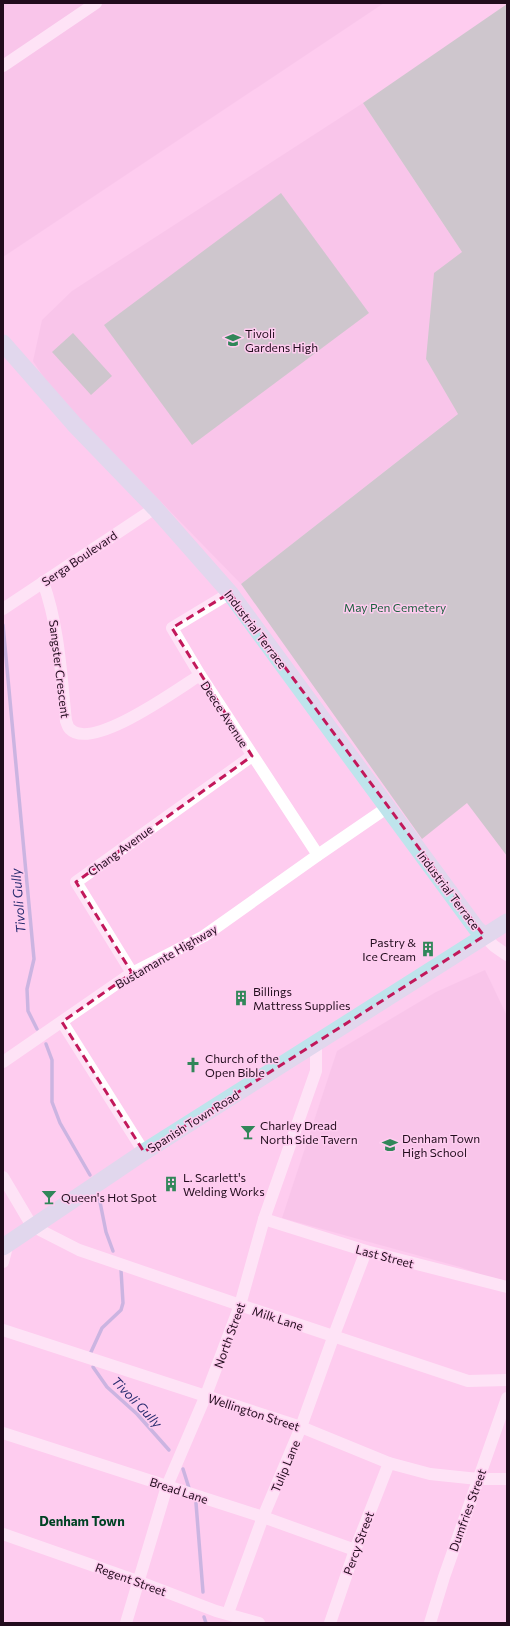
<svg xmlns="http://www.w3.org/2000/svg" width="510" height="1626" viewBox="0 0 510 1626" font-family="Commissioner,sans-serif">
	<style>
		.built { fill: #f4bde5 }
		.green { fill: #96bea4 }
		.lines { fill: none; stroke-linecap: round; stroke-linejoin: round }
		.stream { stroke: #8f98d1; stroke-width: 3.5 }
		.street { stroke: #fff; stroke-width: 12 }
		.secondary { stroke: #bee4ec; stroke-width: 17 }
		.marked { fill: none; stroke: #c2185b; stroke-width: 3; stroke-dasharray: 8 5; stroke-linejoin: round }
		.labels { text-anchor: middle; dominant-baseline: central; stroke-width: 3; stroke-linejoin: round; paint-order: stroke }
		.poi-label { font-size: 12px; fill: #220c1d; stroke: #feccef; text-anchor: start }
		.street-label { font-size: 12px; fill: #220c1d; stroke: #feccef }
		.park-label { font-size: 12px; fill: #1c623e; stroke: #feccef }
		.water-label { font-size: 13px; font-style: italic; fill: #2b2e71; stroke: #feccef }
		.neighbourhood-label { font-size: 13px; font-weight: bold; fill: #004224; stroke: #feccef }
	</style>
	<rect width="100%" height="100%" fill="#feccef"/>
	<g class="built">
		<path d="M3 3H384L3 257Z"/>
		<path d="M363 103 462 252 426 359 459 413 241 584 52 390 33 361 42 320 72 291Z"/>
		<path d="M485 970 507 1016V1284L460 1267 282 1218 337 1051 436 992Z"/>
	</g>
	<g class="green">
		<path d="M507 4V856L467 803 422 839 241 584 458 414 426 359 434 273 462 252 363 103Z"/>
		<path d="M281 193 369 313 192 445 104 325Z"/>
		<path d="M73 333 112 376 91 395 52 352Z"/>
	</g>
	<g class="lines">
		<g class="stream">
			<path d="M3 625 34 959 27 989 28 1011 37 1029"/>
			<path d="M46 1044 52 1060V1102L60 1123 90 1175"/>
			<path d="M99 1197 106 1232 113 1251"/>
			<path d="M91 1352 102 1328 121 1310 123 1303 121 1270"/>
			<path d="M93 1367 107 1387 137 1414 169 1450"/>
			<path d="M183 1469 189 1488"/>
			<path d="M196 1503 203 1592"/>
			<path d="M204 1617 206 1623"/>
		</g>
		<g class="street">
			<path d="M3 66 96 3"/>
			<path d="M43 582C59 626 61 674 66 721 67 723 68 728 70 729 92 752 179 688 200 675"/>
			<path d="M230 593 172 628 200 675 318 855"/>
			<path d="M3 609 155 508"/>
			<path d="M484 936 494 946 507 955"/>
			<path d="M132 973 76 882 252 756"/>
			<path d="M62 1022 144 1152"/>
			<path d="M3 1062 132 973 204 936 318 855 388 807"/>
			<path d="M3 1177 32 1226 79 1250 240 1305 468 1381 507 1380"/>
			<path d="M264 1219 366 1251 507 1287"/>
			<path d="M3 1262 8 1243"/>
			<path d="M3 1330 301 1427 389 1463 430 1474 478 1479H507"/>
			<path d="M3 1433 263 1517 355 1550"/>
			<path d="M3 1534 140 1582 216 1611 259 1623"/>
			<path d="M228 1613 263 1517 301 1427 334 1335 366 1251"/>
			<path d="M126 1623 167 1486 206 1395 240 1305 264 1219 316 1071V1043"/>
			<path d="M330 1623 355 1550 389 1463"/>
			<path d="M430 1623 444 1577 507 1398"/>
		</g>
		<g class="secondary">
			<path d="M3 343 74 424 155 508 230 593 476 928 484 936"/>
			<path d="M3 1247 144 1152 507 922"/>
		</g>
	</g>
	<path d="M0 0H510V1626H0ZM230 593 484 936 144 1152 62 1022 132 973 76 882 252 756 172 628Z" fill="#feccef" fill-opacity=".55" fill-rule="evenodd"/>
	<path class="marked" d="M230 593 484 936 144 1152 62 1022 132 973 76 882 252 756 172 628Z"/>
	<defs>
		<symbol id="school-bare" viewBox="-9 -9 18 18"><path d="M0-5L7-2L0 1L-7-2ZM-4 1L0 2.5L4 1V4Q0 6-4 4Z" fill="#318659" stroke="#feccef" stroke-width="2.5" paint-order="stroke"/></symbol>
		<symbol id="building-bare" viewBox="-9 -9 18 18"><path d="M-4-6H4V6H1V3H-1V6H-4ZM-2.5-4.3h1.7v1.8h-1.7ZM.8-4.3h1.7v1.8H.8ZM-2.5-1h1.7V.8h-1.7ZM.8-1h1.7V.8H.8Z" fill="#318659" stroke="#feccef" stroke-width="2.5" paint-order="stroke"/></symbol>
		<symbol id="church-bare" viewBox="-9 -9 18 18"><path d="M-1.2-6h2.4v3.5h3.3v2.4h-3.3V6h-2.4V-.1h-3.3v-2.4h3.3Z" fill="#318659" stroke="#feccef" stroke-width="2.5" paint-order="stroke"/></symbol>
		<symbol id="bar-bare" viewBox="-9 -9 18 18"><path d="M-6-5H6L.8 .8V4.5H3.5V6h-7V4.5H-.8V.8Z" fill="#318659" stroke="#feccef" stroke-width="2.5" paint-order="stroke"/></symbol>
	</defs>
	<g fill-rule="evenodd">
		<use href="#school-bare" x="222" y="329" width="22" height="22"/>
		<use href="#building-bare" x="417" y="938" width="22" height="22"/>
		<use href="#building-bare" x="230" y="987" width="22" height="22"/>
		<use href="#church-bare" x="182" y="1054" width="22" height="22"/>
		<use href="#bar-bare" x="237" y="1121" width="22" height="22"/>
		<use href="#school-bare" x="379" y="1134" width="22" height="22"/>
		<use href="#building-bare" x="160" y="1173" width="22" height="22"/>
		<use href="#bar-bare" x="38" y="1186" width="22" height="22"/>
	</g>
	<g class="labels">
		<g class="poi-label">
			<text x="245" y="333">Tivoli<tspan x="245" dy="14">Gardens High</tspan></text>
			<text x="416" y="942" text-anchor="end">Pastry &amp;<tspan x="416" dy="14">Ice Cream</tspan></text>
			<text x="253" y="991">Billings<tspan x="253" dy="14">Mattress Supplies</tspan></text>
			<text x="205" y="1058">Church of the<tspan x="205" dy="14">Open Bible</tspan></text>
			<text x="260" y="1125">Charley Dread<tspan x="260" dy="14">North Side Tavern</tspan></text>
			<text x="402" y="1138">Denham Town<tspan x="402" dy="14">High School</tspan></text>
			<text x="183" y="1177">L. Scarlett's<tspan x="183" dy="14">Welding Works</tspan></text>
			<text x="61" y="1197">Queen's Hot Spot</text>
		</g>
		<g class="street-label">
			<text transform="translate(79 558) rotate(-34)">Serga Boulevard</text>
			<text transform="translate(256 629) rotate(53)">Industrial Terrace</text>
			<text transform="translate(60 669) rotate(83)">Sangster Crescent</text>
			<text transform="translate(225 714) rotate(57)">Deece Avenue</text>
			<text transform="translate(120 850) rotate(-36)">Chang Avenue</text>
			<text transform="translate(449 890) rotate(53)">Industrial Terrace</text>
			<text transform="translate(166 956) rotate(-30)">Bustamante Highway</text>
			<text transform="translate(193 1121) rotate(-32)">Spanish Town Road</text>
			<text transform="translate(385 1256) rotate(15)">Last Street</text>
			<text transform="translate(278 1318) rotate(18)">Milk Lane</text>
			<text transform="translate(229 1335) rotate(-70)">North Street</text>
			<text transform="translate(254 1412) rotate(18)">Wellington Street</text>
			<text transform="translate(285 1466) rotate(-67)">Tulip Lane</text>
			<text transform="translate(179 1490) rotate(18)">Bread Lane</text>
			<text transform="translate(467 1510) rotate(-70)">Dumfries Street</text>
			<text transform="translate(358 1543) rotate(-70)">Percy Street</text>
			<text transform="translate(131 1579) rotate(20)">Regent Street</text>
		</g>
		<g class="park-label">
			<text x="395" y="607">May Pen Cemetery</text>
		</g>
		<g class="water-label">
			<text transform="translate(18 901) rotate(-95)">Tivoli Gully</text>
			<text transform="translate(137 1402) rotate(46)">Tivoli Gully</text>
		</g>
		<g class="neighbourhood-label">
			<text x="82" y="1521">Denham Town</text>
		</g>
	</g>
	<rect width="510" height="1626" fill="none" stroke="#220c1d" stroke-width="8"/>
</svg>
